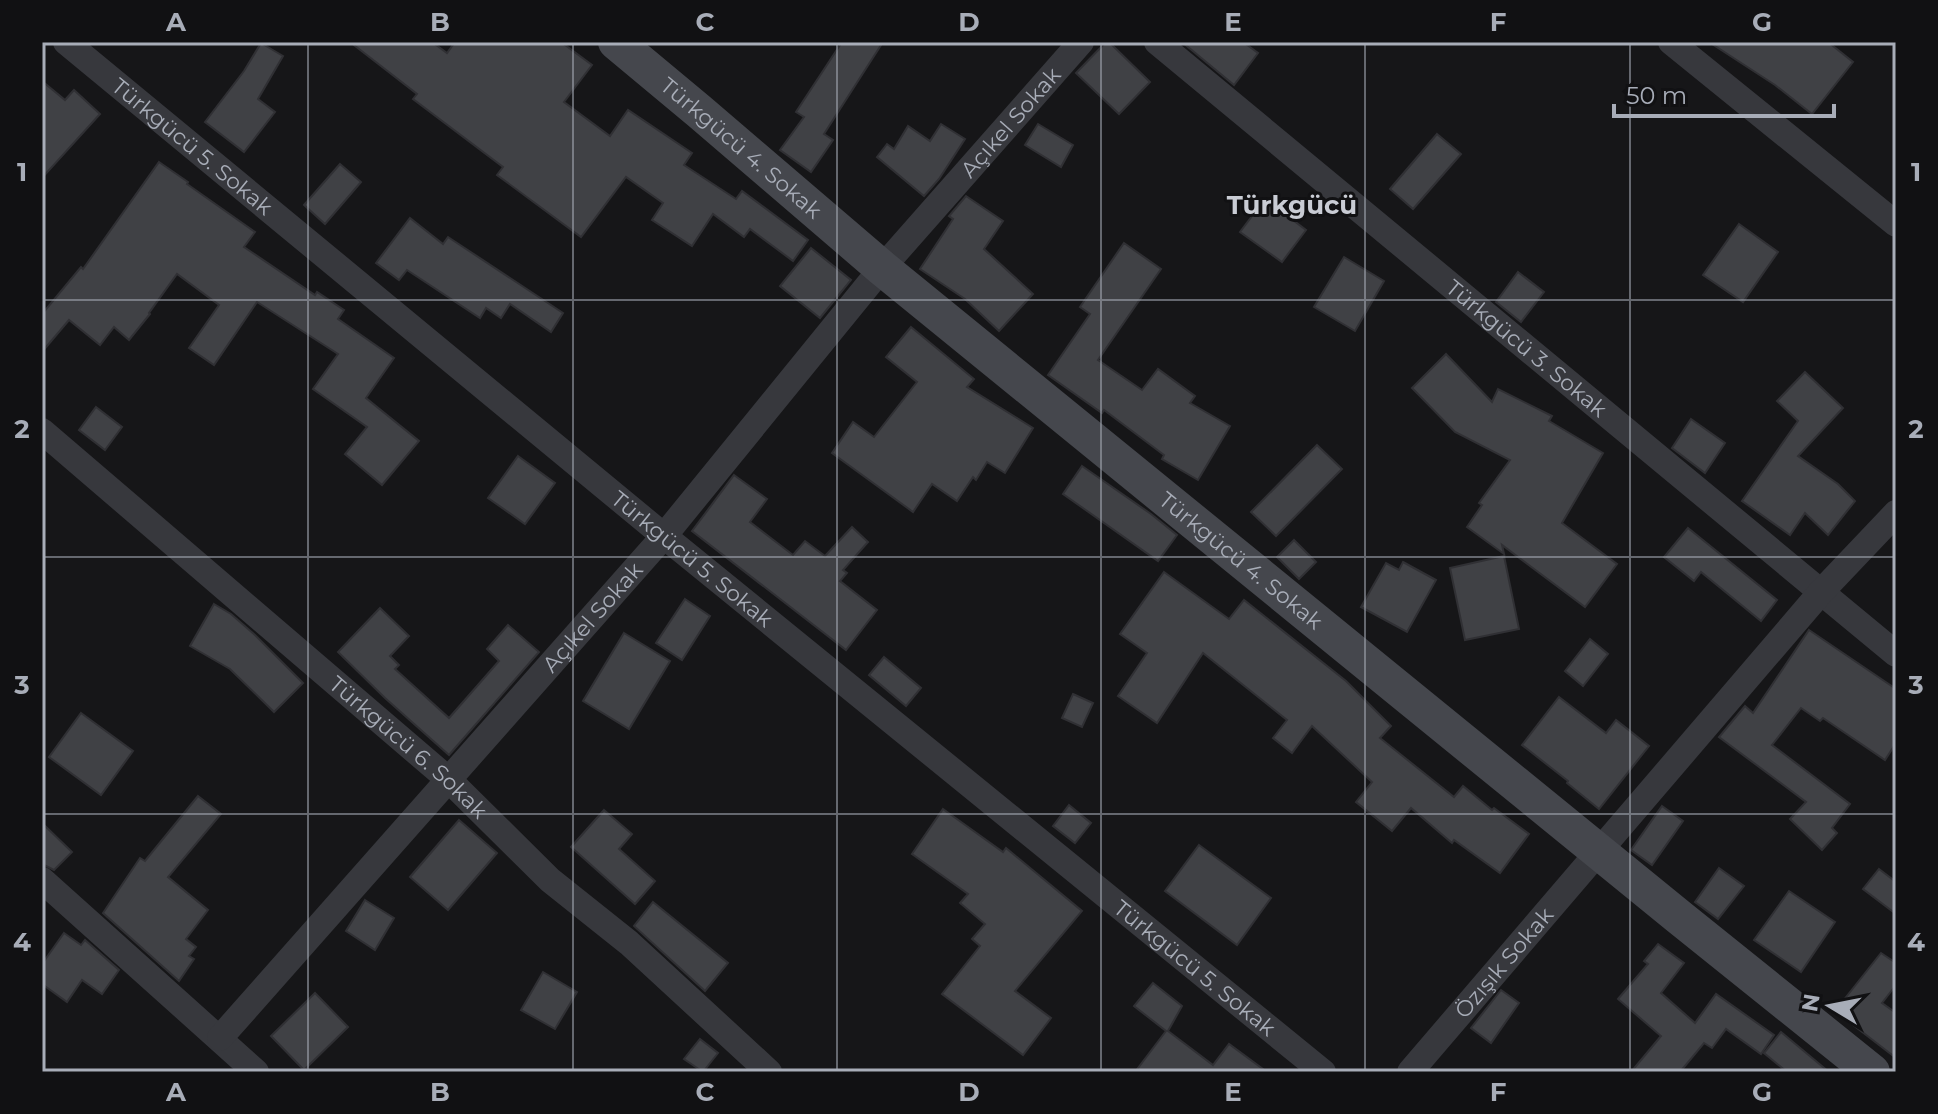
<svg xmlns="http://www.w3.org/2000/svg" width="1938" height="1114" viewBox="0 0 1938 1114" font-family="Montserrat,sans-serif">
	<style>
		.building { fill: #404145; stroke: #303034; stroke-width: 2 }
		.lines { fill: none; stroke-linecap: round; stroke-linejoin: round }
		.street { stroke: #37383d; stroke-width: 26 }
		.secondary { stroke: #45474d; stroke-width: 36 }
		.grid { fill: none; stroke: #a8adb8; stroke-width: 2; stroke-opacity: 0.55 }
		.labels { text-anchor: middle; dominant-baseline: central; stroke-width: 6; stroke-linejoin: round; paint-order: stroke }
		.street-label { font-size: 22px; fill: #a8adb8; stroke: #111113 }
		.quarter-label { font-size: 26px; font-weight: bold; fill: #c9ccd4; stroke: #111113 }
		.neatline { fill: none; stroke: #a8adb8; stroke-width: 3 }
		.grid-label { font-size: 26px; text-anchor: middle; font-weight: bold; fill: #a8adb8 }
	</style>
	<rect width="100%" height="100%" fill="#161618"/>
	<g class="building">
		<path d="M350 42H432L447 53 455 42H561L592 65 564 102 610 136 628 110 692 153 684 165 736 199 742 191 808 240 793 261 750 229 744 237 713 214 692 246 652 220 663 203 626 177 581 237 497 175 503 167 413 99 417 94Z"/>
		<path d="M842 42H883L824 134 833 140 811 172 780 150 804 117 796 112Z"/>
		<path d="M1106 42H1109L1150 82 1119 114 1076 73Z"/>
		<path d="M1182 42H1243L1258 53 1234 85Z"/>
		<path d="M1709 42H1828L1853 62 1812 114 1775 85Z"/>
		<path d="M261 43 283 56 258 99 275 112 244 152 205 122 244 71Z"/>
		<path d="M42 81 65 100 74 90 100 114 42 178Z"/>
		<path d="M941 124 965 139 939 179 924 196 877 157 887 144 894 149 908 126 930 141Z"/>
		<path d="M1038 124 1073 145 1061 167 1025 145Z"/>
		<path d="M1437 134 1461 154 1413 209 1390 189Z"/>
		<path d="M159 162 188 182 187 184 255 232 244 247 315 295 317 292 344 310 338 319 394 358 366 398 419 441 382 485 345 454 367 427 313 389 338 354 257 302 214 365 189 348 219 305 177 274 149 313 150 314 129 340 114 327 100 345 69 320 42 352V314L81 267 83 269Z"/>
		<path d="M340 164 361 182 325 224 304 205Z"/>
		<path d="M966 196 1003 221 984 249 1033 294 999 331 965 299 920 269 953 219 949 216Z"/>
		<path d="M1265 199 1306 230 1282 262 1240 232Z"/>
		<path d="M410 218 443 244 448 237 563 313 551 332 510 304 501 318 486 308 480 318 407 270 399 280 376 263Z"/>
		<path d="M1739 224 1778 252 1743 302 1703 275Z"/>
		<path d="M1124 243 1161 269 1098 360 1142 390 1158 369 1195 396 1190 403 1230 426 1198 480 1162 459 1164 455 1104 410 1102 413 1048 375 1090 314 1080 307Z"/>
		<path d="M811 248 851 280 820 318 780 286Z"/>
		<path d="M1344 257 1384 281 1355 331 1314 307Z"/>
		<path d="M1518 272 1544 292 1521 322 1496 302Z"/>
		<path d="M911 327 974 379 967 387 1033 428 1005 473 987 462 976 480 973 477 957 501 932 484 913 512 832 453 853 422 874 437 917 382 886 357Z"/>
		<path d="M1446 354 1492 402 1498 389 1552 416 1549 421 1603 453 1562 523 1617 564 1585 607 1502 545 1504 554 1467 527 1482 505 1479 503 1510 460 1455 432 1412 388Z"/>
		<path d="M1805 372 1843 408 1798 456 1838 484 1855 501 1828 535 1805 513 1790 535 1742 501 1798 421 1777 401Z"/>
		<path d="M96 407 122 427 105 450 79 430Z"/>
		<path d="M1691 419 1725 443 1705 473 1672 448Z"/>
		<path d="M1317 445 1342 469 1276 536 1251 512Z"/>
		<path d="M518 456 555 483 525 524 488 498Z"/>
		<path d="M1082 466 1151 514 1177 535 1158 561 1063 494Z"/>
		<path d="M734 475 767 499 750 522 793 555 805 541 825 556 852 527 868 542 843 570 847 573 840 581 877 610 846 650 692 531Z"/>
		<path d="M1688 528 1777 600 1761 621 1701 572 1694 581 1664 557Z"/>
		<path d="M1294 540 1316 562 1299 579 1277 557Z"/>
		<path d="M1504 556 1519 629 1465 640 1450 568Z"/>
		<path d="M1403 562 1436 580 1407 632 1361 607 1386 563 1399 570Z"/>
		<path d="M1164 572 1229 619 1244 600 1346 681 1391 726 1380 738 1454 797 1463 786 1492 810 1494 808 1529 834 1500 873 1454 840 1452 843 1411 808 1392 831 1356 802 1372 782 1312 726 1292 753 1273 738 1287 720 1203 653 1157 723 1118 696 1147 653 1120 634Z"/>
		<path d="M685 599 710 616 682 660 656 643Z"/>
		<path d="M214 604 231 614 255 635 303 683 274 712 230 669 190 646Z"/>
		<path d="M380 608 409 636 390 656 399 665 395 669 449 718 499 661 487 649 508 625 539 652 449 755 385 698 338 652Z"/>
		<path d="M1809 630 1896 689V743L1885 760 1823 718 1820 721 1801 708 1772 745 1850 804 1832 828 1837 833 1822 850 1790 819 1806 802 1719 737 1745 706 1753 713Z"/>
		<path d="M624 633 670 661 629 729 583 701Z"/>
		<path d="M1590 639 1608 654 1583 686 1565 671Z"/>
		<path d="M884 657 921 688 906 706 869 675Z"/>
		<path d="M1073 694 1093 703 1082 727 1062 718Z"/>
		<path d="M1559 697 1606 733 1616 720 1649 746 1599 809 1567 783 1568 781 1522 745Z"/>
		<path d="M81 713 133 751 101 795 49 757Z"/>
		<path d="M198 796 221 814 168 877 208 910 186 939 196 947 189 956 194 959 179 981 103 913 140 858 145 861Z"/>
		<path d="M1069 805 1091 823 1075 843 1053 826Z"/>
		<path d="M1662 806 1683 821 1652 865 1631 850Z"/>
		<path d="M943 809 1003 852 1006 848 1082 911 1015 991 1051 1018 1023 1055 942 994 980 946 972 939 985 924 960 903 968 894 912 854Z"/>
		<path d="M604 810 632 834 619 849 655 881 635 904 571 847Z"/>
		<path d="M459 820 497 853 448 910 410 877Z"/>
		<path d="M42 823 72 852 54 870 42 864Z"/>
		<path d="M1199 845 1271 898 1237 945 1165 891Z"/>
		<path d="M1719 868 1744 886 1718 919 1695 902Z"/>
		<path d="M1879 869 1896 882V914L1863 889Z"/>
		<path d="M1789 891 1835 922 1801 972 1754 940Z"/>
		<path d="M365 900 394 918 375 950 346 931Z"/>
		<path d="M653 902 728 963 705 991 634 926Z"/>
		<path d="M64 933 81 945 85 940 119 970 102 994 82 980 67 1002 42 984V964Z"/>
		<path d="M1658 944 1684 963 1661 993 1695 1023 1716 994 1774 1035 1761 1054 1726 1029 1712 1048 1704 1043 1680 1072H1631L1661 1036 1618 999 1648 964 1644 961Z"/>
		<path d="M1881 953 1896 963V985L1882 1003 1896 1013V1058L1835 1011Z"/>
		<path d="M543 972 577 992 555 1029 521 1010Z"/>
		<path d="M1153 983 1182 1006 1168 1031 1213 1065 1229 1044 1267 1072H1135L1166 1031 1134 1006Z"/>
		<path d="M1501 990 1519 1003 1491 1043 1471 1028Z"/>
		<path d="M315 993 348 1027 304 1070 271 1036Z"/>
		<path d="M1781 1032 1829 1072H1787L1764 1053Z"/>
		<path d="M700 1039 718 1053 703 1072 684 1059Z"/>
	</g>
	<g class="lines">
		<g class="street">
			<path id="s1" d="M66 42 664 536 1323 1072"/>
			<path id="s2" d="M1157 42 1896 654"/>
			<path d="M1671 42 1896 224"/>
			<path id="s3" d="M42 431 449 780 550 880 629 943 769 1072"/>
			<path d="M42 880 256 1072"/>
			<path id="s4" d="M220 1038 664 536 882 268 1081 42"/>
			<path id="s5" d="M1410 1072 1821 592 1896 513"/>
		</g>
		<path class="secondary" id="s6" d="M616 42 700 112 882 268 1679 917 1872 1072"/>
	</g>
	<path class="grid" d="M308 42V1072M573 42V1072M837 42V1072M1101 42V1072M1365 42V1072M1630 42V1072M42 300H1896M42 557H1896M42 814H1896"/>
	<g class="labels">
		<g class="street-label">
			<text stroke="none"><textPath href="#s4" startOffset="1210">Açıkel Sokak</textPath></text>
			<text stroke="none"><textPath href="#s1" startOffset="164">Türkgücü 5. Sokak</textPath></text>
			<text stroke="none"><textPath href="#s6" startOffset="164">Türkgücü 4. Sokak</textPath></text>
			<text stroke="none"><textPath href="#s2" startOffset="480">Türkgücü 3. Sokak</textPath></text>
			<text stroke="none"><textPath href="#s1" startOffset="812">Türkgücü 5. Sokak</textPath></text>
			<text stroke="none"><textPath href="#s6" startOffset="812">Türkgücü 4. Sokak</textPath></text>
			<text stroke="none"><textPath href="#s4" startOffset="562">Açıkel Sokak</textPath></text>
			<text stroke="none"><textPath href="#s3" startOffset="484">Türkgücü 6. Sokak</textPath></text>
			<text stroke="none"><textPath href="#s5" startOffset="144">Özışık Sokak</textPath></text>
			<text stroke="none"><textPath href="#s1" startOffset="1460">Türkgücü 5. Sokak</textPath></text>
		</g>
		<g class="quarter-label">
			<text x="1292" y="205">Türkgücü</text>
		</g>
	</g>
	<rect width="1938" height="1114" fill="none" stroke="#111113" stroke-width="88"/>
	<g transform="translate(1830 1006) rotate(280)" stroke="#111113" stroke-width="6" paint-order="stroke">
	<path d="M0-6L14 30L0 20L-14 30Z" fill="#a8adb8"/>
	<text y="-12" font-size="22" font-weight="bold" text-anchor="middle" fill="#a8adb8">N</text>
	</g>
	<path d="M1614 104v12h220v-12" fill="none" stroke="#a8adb8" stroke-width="4"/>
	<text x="1626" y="104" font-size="24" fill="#a8adb8" stroke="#111113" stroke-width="6" paint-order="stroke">50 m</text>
	<rect x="44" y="44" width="1850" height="1026" class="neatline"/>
	<g class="grid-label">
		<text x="176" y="31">A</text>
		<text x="440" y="31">B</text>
		<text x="705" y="31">C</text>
		<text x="969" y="31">D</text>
		<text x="1233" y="31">E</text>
		<text x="1498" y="31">F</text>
		<text x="1762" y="31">G</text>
		<text x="22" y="181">1</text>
		<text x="1916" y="181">1</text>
		<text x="22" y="438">2</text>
		<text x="1916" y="438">2</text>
		<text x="22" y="694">3</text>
		<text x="1916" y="694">3</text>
		<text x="22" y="951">4</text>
		<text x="1916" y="951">4</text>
		<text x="176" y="1101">A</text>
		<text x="440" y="1101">B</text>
		<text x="705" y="1101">C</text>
		<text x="969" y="1101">D</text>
		<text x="1233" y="1101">E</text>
		<text x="1498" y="1101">F</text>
		<text x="1762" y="1101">G</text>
	</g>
</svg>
